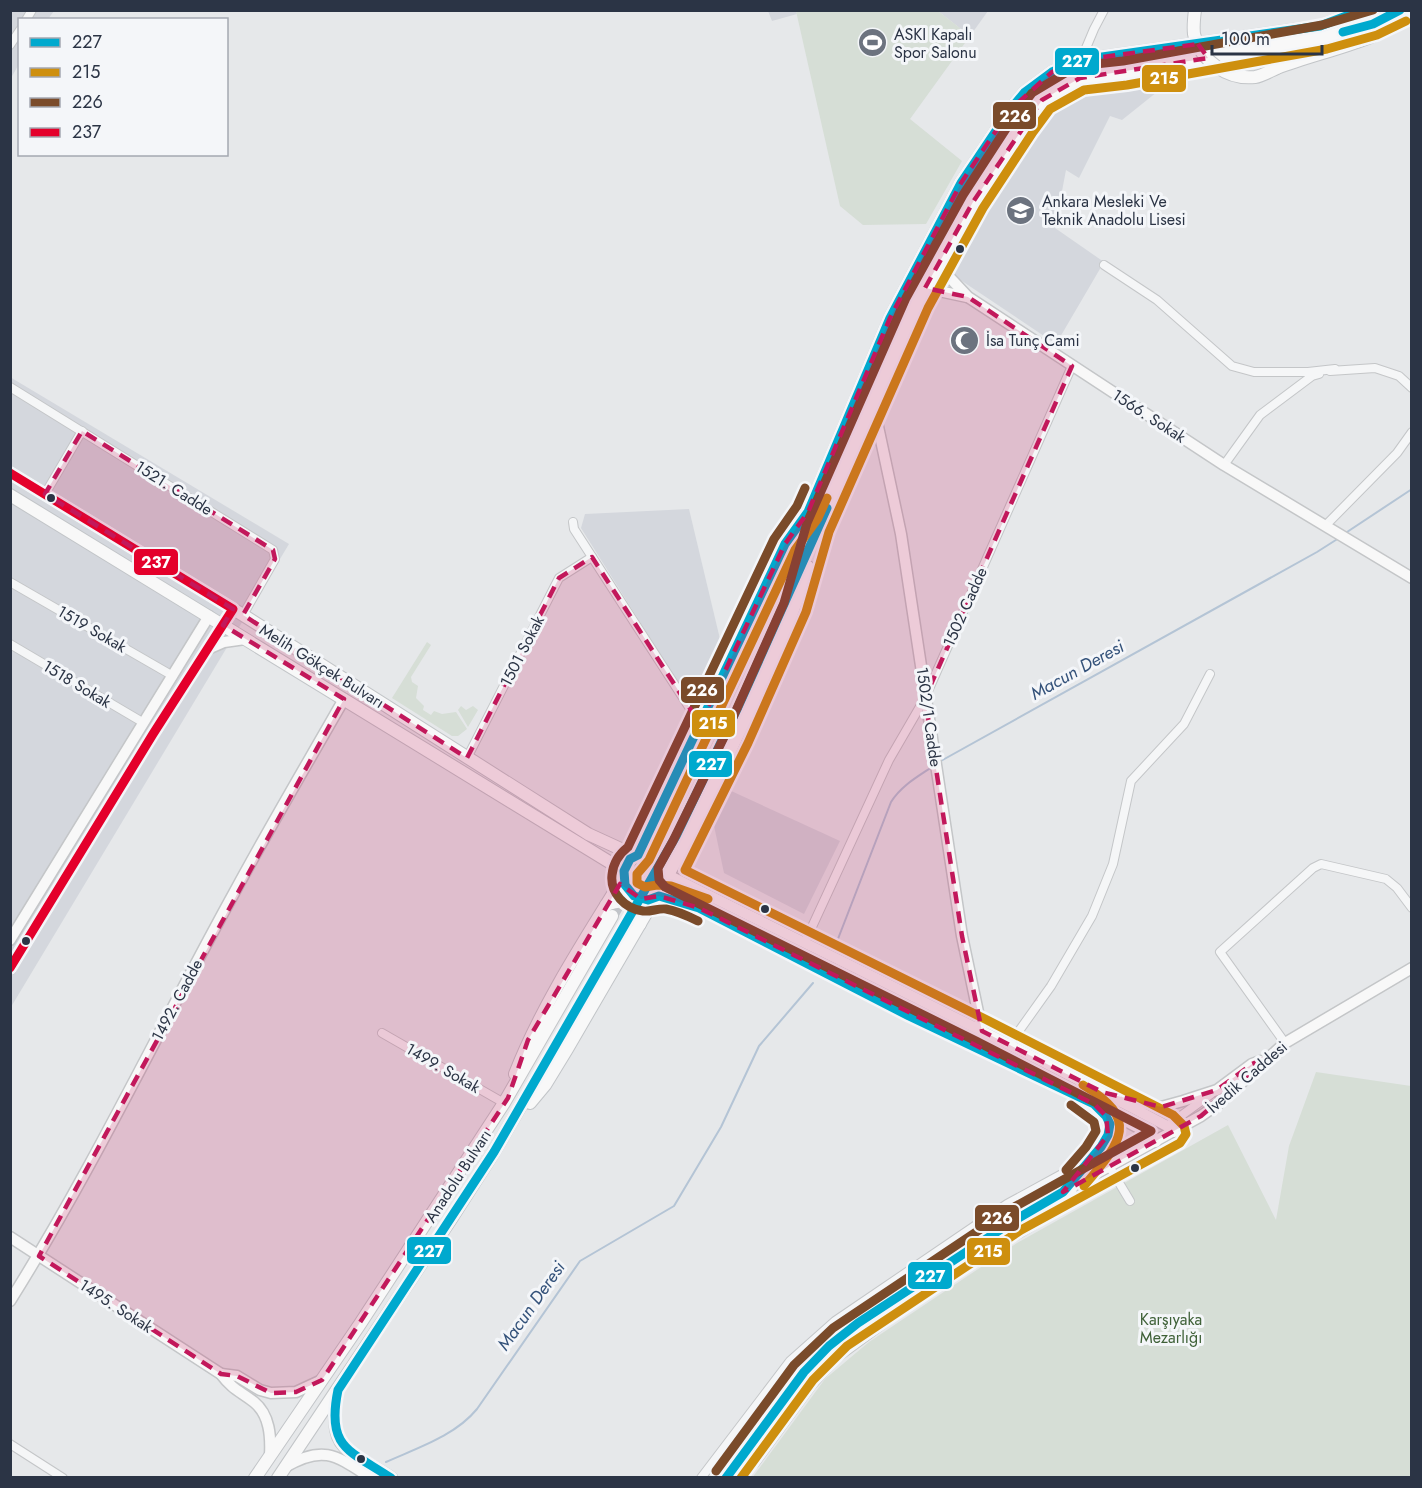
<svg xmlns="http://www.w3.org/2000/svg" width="1422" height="1488" viewBox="0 0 1422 1488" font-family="Jost,sans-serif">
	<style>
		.built { fill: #d4d7dd }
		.green { fill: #d6ded6 }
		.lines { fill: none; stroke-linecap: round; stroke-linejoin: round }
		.stream { stroke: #b4c4d5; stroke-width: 2 }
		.primary-tunnel { stroke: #c1c4c9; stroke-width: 12; stroke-dasharray: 12 6; stroke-linecap: butt }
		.street-casing { stroke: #c4c6c8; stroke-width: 10 }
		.secondary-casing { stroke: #c4c6c8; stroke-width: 13 }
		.primary-casing { stroke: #c2c5c8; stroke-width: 14 }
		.street { stroke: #f5f6f7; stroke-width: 8 }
		.secondary { stroke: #f8f8f8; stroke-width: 10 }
		.primary { stroke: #f8f8f8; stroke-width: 12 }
		.primary-bridge-casing { stroke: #c2c5c8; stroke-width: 14; stroke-linecap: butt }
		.primary-bridge { stroke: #f8f8f8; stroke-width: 12 }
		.bus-1-casing { stroke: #f4f6f9; stroke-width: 14 }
		.bus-2-casing { stroke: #f4f6f9; stroke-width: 14 }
		.bus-3-casing { stroke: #f4f6f9; stroke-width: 14 }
		.bus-4-casing { stroke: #f4f6f9; stroke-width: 14 }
		.bus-1 { stroke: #00a9ce; stroke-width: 9 }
		.bus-2 { stroke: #ce8f0e; stroke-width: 9 }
		.bus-3 { stroke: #7a4b2a; stroke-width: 9 }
		.bus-4 { stroke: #e4002b; stroke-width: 9 }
		.marked { fill: #c2185b; fill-opacity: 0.2; stroke: #c2185b; stroke-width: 4.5; stroke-dasharray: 12 8; stroke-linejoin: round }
		.bus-dot { fill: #2b3445; stroke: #f4f6f9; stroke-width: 2 }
		.labels { text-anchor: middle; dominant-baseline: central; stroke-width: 6; stroke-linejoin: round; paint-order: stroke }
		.poi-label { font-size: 16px; fill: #2b3445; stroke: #f4f6f9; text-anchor: start }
		.street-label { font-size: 16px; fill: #2b3445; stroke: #f4f6f9 }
		.park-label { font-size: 16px; fill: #3f6138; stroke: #f4f6f9 }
		.water-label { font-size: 18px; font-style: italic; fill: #34527a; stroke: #f4f6f9 }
		.line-badge { stroke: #f4f6f9; stroke-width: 2 }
		.badge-label { font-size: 16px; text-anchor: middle; font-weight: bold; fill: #fff }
	</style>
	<rect width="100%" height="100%" fill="#e6e8ea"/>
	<g class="built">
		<path d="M11 11H54L48 19 20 20 19 64 11 78Z"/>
		<path d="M768 11H796L797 14 772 21Z"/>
		<path d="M938 11H988L970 36Z"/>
		<path d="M1163 76 1167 84 1122 120 1110 116 1079 178 1066 170 1055 228 1104 262 1056 344 950 273 993 191 1046 113 1070 94 1090 87Z"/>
		<path d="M10 377 289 544 11 1007Z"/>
		<path d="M689 509 725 660 699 716 581 528 585 514Z"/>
		<path d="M729 790 840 841 804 914 724 873 713 821Z"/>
	</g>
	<g class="green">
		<path d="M796 11H938L970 36 910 119 962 161 926 224 863 225 840 206Z"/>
		<path d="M427 642 431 645 411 677 412 682 418 686 416 698 424 706 423 710 431 715 434 711 442 714 456 712 467 729 458 736H452L392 698Z"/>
		<path d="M461 706 466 710 473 706 478 710 468 727 458 710Z"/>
		<path d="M1316 1072 1411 1086V1477L752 1478 825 1379 869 1342 1017 1243 1228 1125 1276 1220 1289 1146Z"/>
	</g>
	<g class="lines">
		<g class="stream">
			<path d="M1344 534 1412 489"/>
			<path d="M939 762 1317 552 1339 538"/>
			<path d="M836 944 891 802C901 786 917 777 932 767"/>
			<path d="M386 1462C417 1448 455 1436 477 1409L580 1261 674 1206 721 1127 759 1046 813 983"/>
		</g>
		<g class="primary-tunnel">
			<path d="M612 916 661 828"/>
			<path d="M626 925 676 836"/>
		</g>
		<defs>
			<g id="street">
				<path d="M26 20 32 10"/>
				<path d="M10 45 20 30"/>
				<path d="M1081 60 1094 29 1104 10"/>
				<path d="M1104 265 1157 300 1232 366 1254 372H1308L1335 369"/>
				<path d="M1330 371 1375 368 1399 376 1412 388"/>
				<path d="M10 387 273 550 275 559 243 615"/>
				<path d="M1224 465 1260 415 1312 376 1319 374"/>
				<path d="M45 494 82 431"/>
				<path d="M573 522 574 529 700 724"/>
				<path d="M1325 526 1397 453 1412 432"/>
				<path d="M10 582 173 676"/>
				<path d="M10 644 144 723"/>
				<path d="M467 758 559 578 592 557"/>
				<path d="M805 942 889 760 925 698 1072 366"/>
				<path d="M382 1033 504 1103"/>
				<path d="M1285 1043 1220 952 1313 868 1321 864 1386 879 1397 888 1412 908"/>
				<path d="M1009 1045 1051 986 1092 916 1113 864 1131 781 1184 724 1210 674"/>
				<path d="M1167 1126 1211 1094"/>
				<path d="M1109 1166 1130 1201"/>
				<path d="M10 1444 63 1478"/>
				<path d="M733 1469 755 1463 812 1385 837 1358 912 1303 1002 1244 1068 1205 1074 1185"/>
				<path d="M701 1478 790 1361 835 1321 1007 1204 1062 1174 1152 1135"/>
			</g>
			<g id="secondary">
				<path d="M938 265 968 297 1224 465 1412 578"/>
				<path d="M925 288 967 297"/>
				<path d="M873 403 901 534 962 936 982 1031"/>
				<path d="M208 649 224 642 245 639"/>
				<path d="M670 876C836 959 1003 1039 1167 1126L1174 1132"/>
				<path d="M659 896 699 908 909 1016 1094 1104 1152 1135 1156 1142"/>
				<path d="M10 940 209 616"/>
				<path d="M10 969 153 734 223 625"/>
				<path d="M1126 1100 1161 1107 1183 1101 1217 1090 1252 1064 1260 1061"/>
				<path d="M1069 1185C1081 1171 1110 1144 1110 1125 1109 1118 1104 1114 1100 1109"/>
				<path d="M10 1237 221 1374C233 1390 240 1391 254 1402 270 1415 271 1437 270 1456"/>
				<path d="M10 1301C93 1169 159 1029 234 893 269 828 307 764 344 699"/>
				<path d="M221 1374 237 1376 260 1390 271 1393 296 1392 322 1380"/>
				<path d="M337 1392C334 1409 331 1434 344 1447 355 1457 379 1469 392 1478"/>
				<path d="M285 1467C324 1444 337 1456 371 1478"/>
				<path d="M726 1478 804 1372 817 1358 840 1337 1015 1220 1086 1179 1201 1116 1218 1104 1285 1043 1412 968"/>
			</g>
			<g id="primary">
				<path d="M1277 68C1321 51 1373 43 1412 15"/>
				<path d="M10 473 243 615 588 834 636 856"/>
				<path d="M10 495 624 871"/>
				<path d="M652 828 651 838C660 853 670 853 684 847"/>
				<path d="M661 828 733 682 798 536 890 318 961 183 1010 110 1025 92 1052 72 1081 60 1320 26 1363 10"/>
				<path d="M676 836 738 707 917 303 973 202 1023 125 1042 100 1080 78 1125 73 1325 37 1373 24 1401 10"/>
				<circle cx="646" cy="876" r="23"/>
				<path d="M638 855 762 590 790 538"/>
				<path d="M669 873C691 834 710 793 729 753 758 692 788 631 808 567"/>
				<path d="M606 905C627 897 636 902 640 924"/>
				<path d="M515 1074C542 1005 584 941 623 878"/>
				<path d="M530 1103 545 1085 567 1049 655 898"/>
				<path d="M255 1478 360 1324 504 1103 612 916"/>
				<path d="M278 1478 451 1219 494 1152 626 925"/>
			</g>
		</defs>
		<use href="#street" class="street-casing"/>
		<use href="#secondary" class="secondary-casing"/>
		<use href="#primary" class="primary-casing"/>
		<use href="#street" class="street"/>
		<use href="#secondary" class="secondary"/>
		<use href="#primary" class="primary"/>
		<defs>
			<path id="primary-bridge" d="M1195 10C1194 18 1193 26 1194 34 1200 61 1228 80 1255 77 1262 76 1270 71 1277 68"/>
		</defs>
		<use href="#primary-bridge" class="primary-bridge-casing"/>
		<use href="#primary-bridge" class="primary-bridge"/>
		<defs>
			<g id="bus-1">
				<path d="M1343 32 1373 24 1400 10"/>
				<path d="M391 1478C349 1450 326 1448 338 1390L494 1152 676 836 738 707 827 508"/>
				<path d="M726 1478 804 1372 829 1346 858 1323 1015 1220 1063 1192 1101 1147 1108 1135 1110 1124 1106 1116 1094 1104 909 1016 699 908 659 896 648 900 634 896 625 885 624 871 630 859 638 855 785 544 808 512 890 318 961 183 1010 110 1025 92 1052 72 1081 60 1320 26 1362 10"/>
			</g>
			<g id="bus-2">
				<path d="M708 899 671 886 657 885 645 887 637 883V874L649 860 795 550 818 518 827 498"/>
				<path d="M1083 1085C1142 1120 1120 1143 1084 1186"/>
				<path d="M741 1478 813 1380 847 1346 1021 1230 1180 1143 1186 1134 1184 1126 1173 1115 987 1020 685 870 748 743 806 612 829 532 928 308 983 208 1033 132 1050 109 1084 90 1127 85 1327 49 1377 35 1406 21"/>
			</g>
			<g id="bus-3">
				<path d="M698 921C688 916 677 911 666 909 658 908 651 912 643 911 625 909 610 893 612 875 613 864 619 854 628 847L774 539 797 506 805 488"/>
				<path d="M1066 1170 1086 1147 1096 1131 1094 1122 1071 1105"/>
				<path d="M716 1471 794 1365 833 1328 1009 1210 1151 1131 976 1041 665 887 659 880 658 868 673 841 726 733 784 603 807 523 906 298 963 195 1013 118 1032 93 1077 66 1123 61 1322 25 1373 10"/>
			</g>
			<path id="bus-4" d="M10 473 233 609 153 734 10 968"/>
		</defs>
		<use href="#bus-1" class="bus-1-casing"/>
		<use href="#bus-2" class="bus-2-casing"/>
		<use href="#bus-3" class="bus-3-casing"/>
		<use href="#bus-4" class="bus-4-casing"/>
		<use href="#bus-1" class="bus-1"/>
		<use href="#bus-2" class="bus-2"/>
		<use href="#bus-3" class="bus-3"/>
		<use href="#bus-4" class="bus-4"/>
	</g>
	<path class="marked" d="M1198 44 1208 58 1080 78 1042 100 973 202 925 288 968 297 1072 366 925 698 962 936 982 1031 1102 1092 1161 1107 1217 1090 1252 1064 1269 1057 1201 1116 1063 1192 1108 1135 1106 1116 1094 1104 699 908 659 896 641 899 620 884 528 1040 508 1098 322 1380 296 1392 271 1393 237 1376 221 1374 39 1256 344 699 223 625 233 609 45 494 82 431 273 550 275 559 243 615 467 758 559 578 592 557 700 724 785 544 808 512 890 318 961 183 1010 110 1052 72 1081 60Z"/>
	<defs>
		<symbol id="stadium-disc" viewBox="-11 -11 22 22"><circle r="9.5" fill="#6c737f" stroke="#f4f6f9"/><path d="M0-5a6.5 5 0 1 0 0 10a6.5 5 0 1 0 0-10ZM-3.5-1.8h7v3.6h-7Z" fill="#fff"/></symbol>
		<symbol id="school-disc" viewBox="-11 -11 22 22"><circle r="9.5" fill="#6c737f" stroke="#f4f6f9"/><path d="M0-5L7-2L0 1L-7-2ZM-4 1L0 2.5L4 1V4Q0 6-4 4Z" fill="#fff"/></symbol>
		<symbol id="mosque-disc" viewBox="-11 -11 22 22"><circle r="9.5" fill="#6c737f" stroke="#f4f6f9"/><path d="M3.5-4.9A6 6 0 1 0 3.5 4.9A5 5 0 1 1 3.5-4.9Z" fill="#fff"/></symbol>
	</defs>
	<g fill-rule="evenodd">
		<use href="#stadium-disc" x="856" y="26" width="33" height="33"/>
		<use href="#school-disc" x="1004" y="194" width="33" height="33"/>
		<use href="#mosque-disc" x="948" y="324" width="33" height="33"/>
	</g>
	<g class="bus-dot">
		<circle cx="960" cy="249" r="5"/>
		<circle cx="51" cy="498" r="5"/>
		<circle cx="765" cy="909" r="5"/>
		<circle cx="26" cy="941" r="5"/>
		<circle cx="1135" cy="1168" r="5"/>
		<circle cx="361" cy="1459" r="5"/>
	</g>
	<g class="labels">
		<g class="poi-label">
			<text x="894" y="34">ASKI Kapalı<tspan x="894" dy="18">Spor Salonu</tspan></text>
			<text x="1042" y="201">Ankara Mesleki Ve<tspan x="1042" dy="18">Teknik Anadolu Lisesi</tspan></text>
			<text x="986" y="340">İsa Tunç Cami</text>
		</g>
		<g class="street-label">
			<text transform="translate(1149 416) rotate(33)">1566. Sokak</text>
			<text transform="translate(174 488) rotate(32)">1521. Cadde</text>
			<text transform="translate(965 607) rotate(-66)">1502 Cadde</text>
			<text transform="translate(92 629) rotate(30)">1519 Sokak</text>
			<text transform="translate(522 651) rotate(-63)">1501 Sokak</text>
			<text transform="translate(322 666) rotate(32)">Melih Gökçek Bulvarı</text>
			<text transform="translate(77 684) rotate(31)">1518 Sokak</text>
			<text transform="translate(929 717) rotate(82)">1502/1 Cadde</text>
			<text transform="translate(177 1000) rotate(-62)">1492. Cadde</text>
			<text transform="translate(443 1068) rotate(30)">1499. Sokak</text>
			<text transform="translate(1247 1077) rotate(-41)">İvedik Caddesi</text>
			<text transform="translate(458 1176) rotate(-57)">Anadolu Bulvarı</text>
			<text transform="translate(116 1306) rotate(33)">1495. Sokak</text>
		</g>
		<g class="park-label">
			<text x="1171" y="1319">Karşıyaka<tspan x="1171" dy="18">Mezarlığı</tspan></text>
		</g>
		<g class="water-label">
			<text transform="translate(1077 670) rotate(-29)">Macun Deresi</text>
			<text transform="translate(531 1306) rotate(-55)">Macun Deresi</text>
		</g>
	</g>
	<g class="line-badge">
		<rect x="1054" y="47" width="46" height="29" rx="6" fill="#00a9ce"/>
		<rect x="1141" y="64" width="46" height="29" rx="6" fill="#ce8f0e"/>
		<rect x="992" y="101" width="45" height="29" rx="6" fill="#7a4b2a"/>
		<rect x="133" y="548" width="46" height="28" rx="6" fill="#e4002b"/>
		<rect x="680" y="676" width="45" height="28" rx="6" fill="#7a4b2a"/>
		<rect x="691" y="709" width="45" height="29" rx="6" fill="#ce8f0e"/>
		<rect x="688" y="750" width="45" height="28" rx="6" fill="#00a9ce"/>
		<rect x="974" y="1204" width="46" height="28" rx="6" fill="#7a4b2a"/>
		<rect x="406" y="1236" width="46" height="29" rx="6" fill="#00a9ce"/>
		<rect x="966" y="1237" width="45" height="29" rx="6" fill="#ce8f0e"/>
		<rect x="907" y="1261" width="46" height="29" rx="6" fill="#00a9ce"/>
	</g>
	<g class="badge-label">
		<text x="1077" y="67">227</text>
		<text x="1164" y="84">215</text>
		<text x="1015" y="122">226</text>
		<text x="156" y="568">237</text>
		<text x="702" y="696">226</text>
		<text x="713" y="729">215</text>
		<text x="711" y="770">227</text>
		<text x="997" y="1224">226</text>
		<text x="429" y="1257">227</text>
		<text x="988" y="1257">215</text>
		<text x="930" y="1282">227</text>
	</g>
	<rect width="1422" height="1488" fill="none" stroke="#2b3445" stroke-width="24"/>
	<rect x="18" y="18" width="210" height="138" fill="#f4f6f9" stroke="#a4a8b1" stroke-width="1.5"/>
	<rect x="30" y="38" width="30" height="9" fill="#00a9ce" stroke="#a4a8b1" stroke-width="1.5"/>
	<text x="72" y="48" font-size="18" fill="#2b3445">227</text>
	<rect x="30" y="68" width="30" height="9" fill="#ce8f0e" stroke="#a4a8b1" stroke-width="1.5"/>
	<text x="72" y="78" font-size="18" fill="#2b3445">215</text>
	<rect x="30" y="98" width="30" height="9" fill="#7a4b2a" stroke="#a4a8b1" stroke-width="1.5"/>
	<text x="72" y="108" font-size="18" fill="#2b3445">226</text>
	<rect x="30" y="128" width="30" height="9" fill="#e4002b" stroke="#a4a8b1" stroke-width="1.5"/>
	<text x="72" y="138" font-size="18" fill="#2b3445">237</text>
	<path d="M1212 45v9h110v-9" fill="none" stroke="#2b3445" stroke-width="3"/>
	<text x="1221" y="45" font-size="18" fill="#2b3445" stroke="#f4f6f9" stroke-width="4.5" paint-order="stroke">100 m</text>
</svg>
